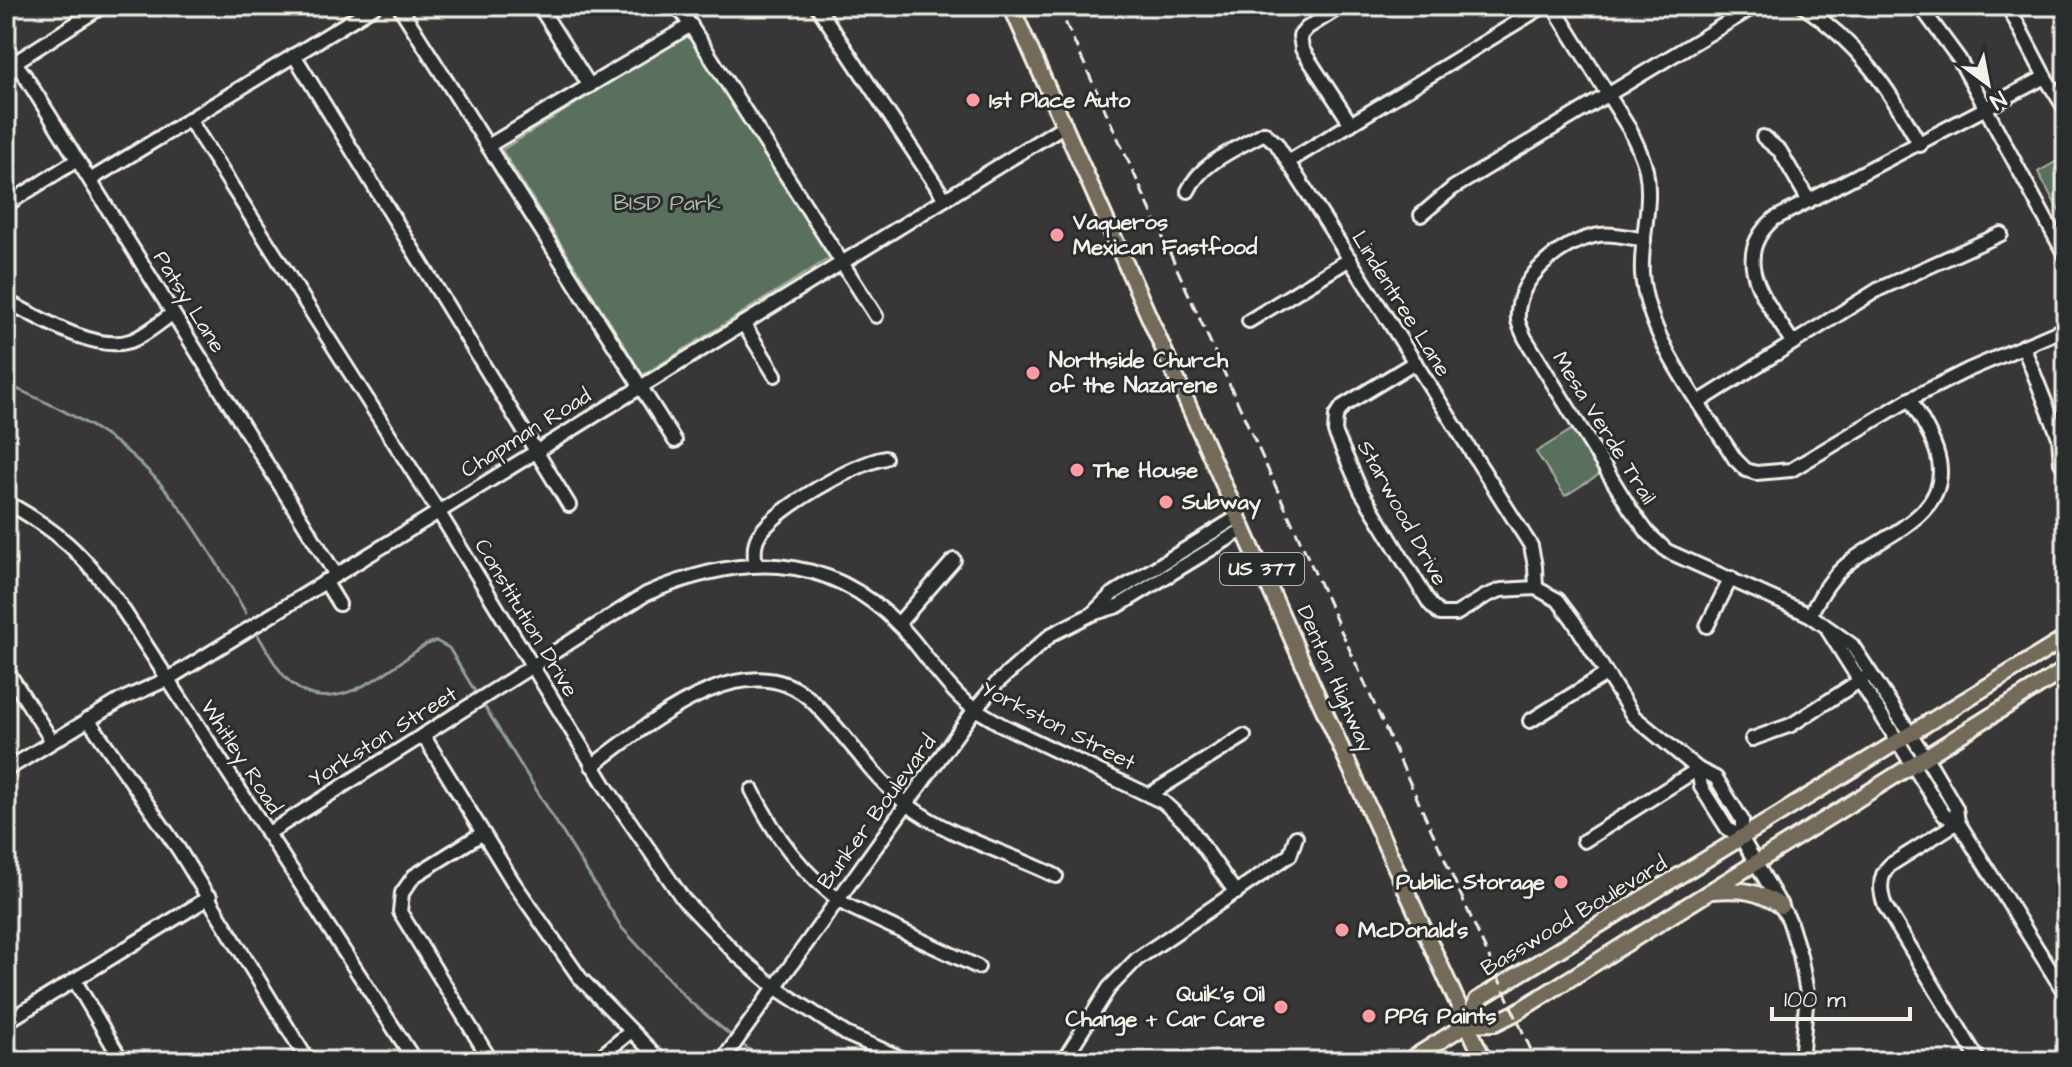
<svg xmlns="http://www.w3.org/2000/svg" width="2072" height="1067" viewBox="0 0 2072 1067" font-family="'Architects Daughter',sans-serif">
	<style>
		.green { fill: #58705d; stroke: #a6b0a2; stroke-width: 2 }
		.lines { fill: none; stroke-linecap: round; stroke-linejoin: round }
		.stream { stroke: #909da1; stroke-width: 3 }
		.minor-casing { stroke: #f4f1e8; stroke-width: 18 }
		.major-casing { stroke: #f4f1e8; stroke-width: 20 }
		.minor { stroke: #2a2d2e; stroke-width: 12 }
		.major { stroke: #736b5a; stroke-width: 14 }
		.rail { stroke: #f4f1e8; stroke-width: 3; stroke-dasharray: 12 6; stroke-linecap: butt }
		.poi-dot { fill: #ff9aa2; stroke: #2a2d2e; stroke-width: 3 }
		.labels { text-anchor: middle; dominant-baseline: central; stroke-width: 6; stroke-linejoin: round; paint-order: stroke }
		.shield { fill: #2a2d2e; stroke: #b7b6b0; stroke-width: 2 }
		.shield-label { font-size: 20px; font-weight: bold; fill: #f4f1e8 }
		.poi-label { font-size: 22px; font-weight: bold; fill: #f4f1e8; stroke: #2a2d2e; text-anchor: start }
		.park-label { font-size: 22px; fill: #aeb7a9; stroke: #2a2d2e }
		.street-label { font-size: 22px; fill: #f4f1e8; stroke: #2a2d2e }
	</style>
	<rect width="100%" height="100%" fill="#383637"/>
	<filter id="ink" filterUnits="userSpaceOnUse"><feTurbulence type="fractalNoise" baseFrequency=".0125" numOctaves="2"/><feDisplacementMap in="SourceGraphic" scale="16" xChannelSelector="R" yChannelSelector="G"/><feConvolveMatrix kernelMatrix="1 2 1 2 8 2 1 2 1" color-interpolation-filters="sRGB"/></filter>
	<g filter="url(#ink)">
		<g class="green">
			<path d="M691 32 831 257 643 375 502 150Z"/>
			<path d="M2066 156V210L2060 213 2038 172Z"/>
			<path d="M1576 427 1603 472 1565 496 1536 452Z"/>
		</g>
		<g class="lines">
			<g class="stream">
				<path d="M6 384C44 401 82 418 115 442 175 486 210 551 246 613"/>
				<path d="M258 635C267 650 276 669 289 681 332 723 388 669 425 645L436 641 449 648 476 693"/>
				<path d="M483 704 622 928 689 1001 734 1038"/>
				<path d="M744 1046 766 1061"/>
			</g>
			<defs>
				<g id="minor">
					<path d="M399 6 675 441"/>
					<path d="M539 6 590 86"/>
					<path d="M678 6 876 316"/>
					<path d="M817 6 945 199"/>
					<path d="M1342 6 1307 28 1300 36 1302 49 1351 124"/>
					<path d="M1553 6 1630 130C1636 143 1643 156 1646 170 1653 204 1640 240 1642 274 1647 338 1701 405 1735 459L1746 470 1756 473 1791 470 1910 399 1968 370 2066 328"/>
					<path d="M1803 6C1858 43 1889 88 1920 145"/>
					<path d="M1920 6 1959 59 2066 257"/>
					<path d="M2008 6 2045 77 2066 110"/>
					<path d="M6 51 25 76 336 575"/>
					<path d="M294 55 569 505"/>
					<path d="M6 68 103 6"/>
					<path d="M189 119 438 511 606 787 683 899 737 955 776 988 846 1034 908 1061"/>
					<path d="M1763 137 1780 151 1809 201"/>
					<path d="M488 146 691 25"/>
					<path d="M1288 162 1544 6"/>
					<path d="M90 180 375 6"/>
					<path d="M1188 191C1201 162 1238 148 1264 133L1276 143 1531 546 1535 566 1536 588"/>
					<path d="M6 205 77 160"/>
					<path d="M1421 215 1453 188 1755 6"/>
					<path d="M1644 240C1628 237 1610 232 1594 236 1558 245 1515 279 1518 320 1519 326 1523 333 1525 338L1631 510 1648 533 1667 551 1810 615 1852 645 1932 767 1956 808 1958 822 2066 995"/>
					<path d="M6 301C37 316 95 353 130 341 145 336 159 323 172 314"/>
					<path d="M1249 321 1350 259"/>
					<path d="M743 323 775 375"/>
					<path d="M1792 342C1768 302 1727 259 1774 219L2045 77"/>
					<path d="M2023 346 2059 437 2061 463"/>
					<path d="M1415 362 1343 406 1336 416 1335 432 1361 491 1430 604 1440 614H1456L1486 596 1501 590 1536 588 1558 600 1573 620 1633 716 1698 769 1716 778 1742 820V839"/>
					<path d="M1699 402 1879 289 2001 234"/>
					<path d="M6 502C58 530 83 554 118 602L415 1061"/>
					<path d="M755 565C755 554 753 544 759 535 777 508 854 464 885 458"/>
					<path d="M325 581 339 604"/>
					<path d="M1094 612 1111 595 1239 516"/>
					<path d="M1810 615C1821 594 1832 575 1851 561 1884 535 1949 515 1939 461 1935 439 1920 418 1910 399"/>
					<path d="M898 624 954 560"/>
					<path d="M1707 626 1731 578"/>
					<path d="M1829 632 1944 815 1958 822"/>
					<path d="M6 669 52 741"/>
					<path d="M88 719 179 850 308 1061"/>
					<path d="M1530 721 1606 674"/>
					<path d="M423 735 513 882 580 978 661 1061"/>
					<path d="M1752 739 1791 725 1864 678"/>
					<path d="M592 766C646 726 748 638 813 702 846 734 871 776 908 805 951 838 1008 852 1056 876"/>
					<path d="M1698 769 1701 787 1727 828 1742 839 1789 920 1800 955 1807 993 1801 1061"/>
					<path d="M6 770 121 700 168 679 1065 125"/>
					<path d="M752 790C775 836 803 875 846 905L978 967"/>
					<path d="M1149 795 1244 736"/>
					<path d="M1958 822 1890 865C1878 876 1880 892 1885 906L1979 1061"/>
					<path d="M483 833 414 876 402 893 400 912 491 1061"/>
					<path d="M267 834 646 594C738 554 825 549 900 626 923 649 939 679 964 701 975 710 988 716 1000 724L1163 802 1188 825 1236 893"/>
					<path d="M1584 841 1698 769"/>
					<path d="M75 981 122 1061"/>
					<path d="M6 1022 210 897"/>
					<path d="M595 1061 630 1032"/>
					<path d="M722 1061 975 709 997 683 1052 634 1092 614 1118 606 1244 529"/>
					<path d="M1063 1061 1109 988 1137 959 1290 855 1296 837"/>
				</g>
				<g id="major">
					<path d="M1011 6 1318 697 1484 1061"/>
					<path d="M1712 891C1739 889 1758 890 1781 906"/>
					<path d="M1467 1024 1477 1000 2066 638"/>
					<path d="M1467 1024 1495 1023 1515 1013 2066 669"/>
					<path d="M1408 1061 1467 1024"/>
				</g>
			</defs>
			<use href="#minor" class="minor-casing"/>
			<use href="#major" class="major-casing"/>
			<use href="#minor" class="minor"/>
			<use href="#major" class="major"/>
			<path class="rail" d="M1058 6 1536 1061"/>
		</g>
	</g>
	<g class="poi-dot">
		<circle cx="973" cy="100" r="8"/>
		<circle cx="1057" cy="235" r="8"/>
		<circle cx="1033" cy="373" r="8"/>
		<circle cx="1077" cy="470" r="8"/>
		<circle cx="1166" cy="502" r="8"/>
		<circle cx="1561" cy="882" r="8"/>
		<circle cx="1342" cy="930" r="8"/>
		<circle cx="1281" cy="1007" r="8"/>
		<circle cx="1369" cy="1016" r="8"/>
	</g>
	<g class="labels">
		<rect class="shield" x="1220" y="553" width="84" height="32" rx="6"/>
		<g class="shield-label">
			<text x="1262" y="569">US 377</text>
		</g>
		<g class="poi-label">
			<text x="989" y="100">1st Place Auto</text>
			<text x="1073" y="222">Vaqueros<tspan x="1073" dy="25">Mexican Fastfood</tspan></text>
			<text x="1049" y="360">Northside Church<tspan x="1049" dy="25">of the Nazarene</tspan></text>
			<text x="1093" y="470">The House</text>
			<text x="1182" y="502">Subway</text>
			<text x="1545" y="882" text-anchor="end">Public Storage</text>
			<text x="1358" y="930">McDonald's</text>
			<text x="1265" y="994" text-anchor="end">Quik's Oil<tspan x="1265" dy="25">Change + Car Care</tspan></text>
			<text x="1385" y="1016">PPG Paints</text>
		</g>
		<g class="park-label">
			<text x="667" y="203">BISD Park</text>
		</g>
		<g class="street-label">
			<text transform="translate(189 302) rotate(58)">Patsy Lane</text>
			<text transform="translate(1401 304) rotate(58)">Lindentree Lane</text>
			<text transform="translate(1604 428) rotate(58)">Mesa Verde Trail</text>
			<text transform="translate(526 433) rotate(-32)">Chapman Road</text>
			<text transform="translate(1402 513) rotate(61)">Starwood Drive</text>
			<text transform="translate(526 618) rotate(59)">Constitution Drive</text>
			<text transform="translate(1335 679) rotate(66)">Denton Highway</text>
			<text transform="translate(1058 726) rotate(27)">Yorkston Street</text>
			<text transform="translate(383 737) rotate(-32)">Yorkston Street</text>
			<text transform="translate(241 757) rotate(57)">Whitley Road</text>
			<text transform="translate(877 812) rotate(-54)">Bunker Boulevard</text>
			<text transform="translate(1574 916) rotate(-31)">Basswood Boulevard</text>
		</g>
	</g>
	<rect width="2072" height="1067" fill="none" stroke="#2a2d2e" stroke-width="32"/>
	<rect x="16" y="16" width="2040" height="1035" fill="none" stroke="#f4f1e8" stroke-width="3" filter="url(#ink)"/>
	<g transform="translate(1988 84) rotate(148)" stroke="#2a2d2e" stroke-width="6" paint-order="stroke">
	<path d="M0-6L14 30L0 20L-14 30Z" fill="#f4f1e8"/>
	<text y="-12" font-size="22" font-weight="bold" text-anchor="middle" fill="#f4f1e8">N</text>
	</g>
	<path d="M1772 1007v12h138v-12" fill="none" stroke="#f4f1e8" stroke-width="4"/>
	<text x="1784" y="1007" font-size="24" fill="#f4f1e8" stroke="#2a2d2e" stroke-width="6" paint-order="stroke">100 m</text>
</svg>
